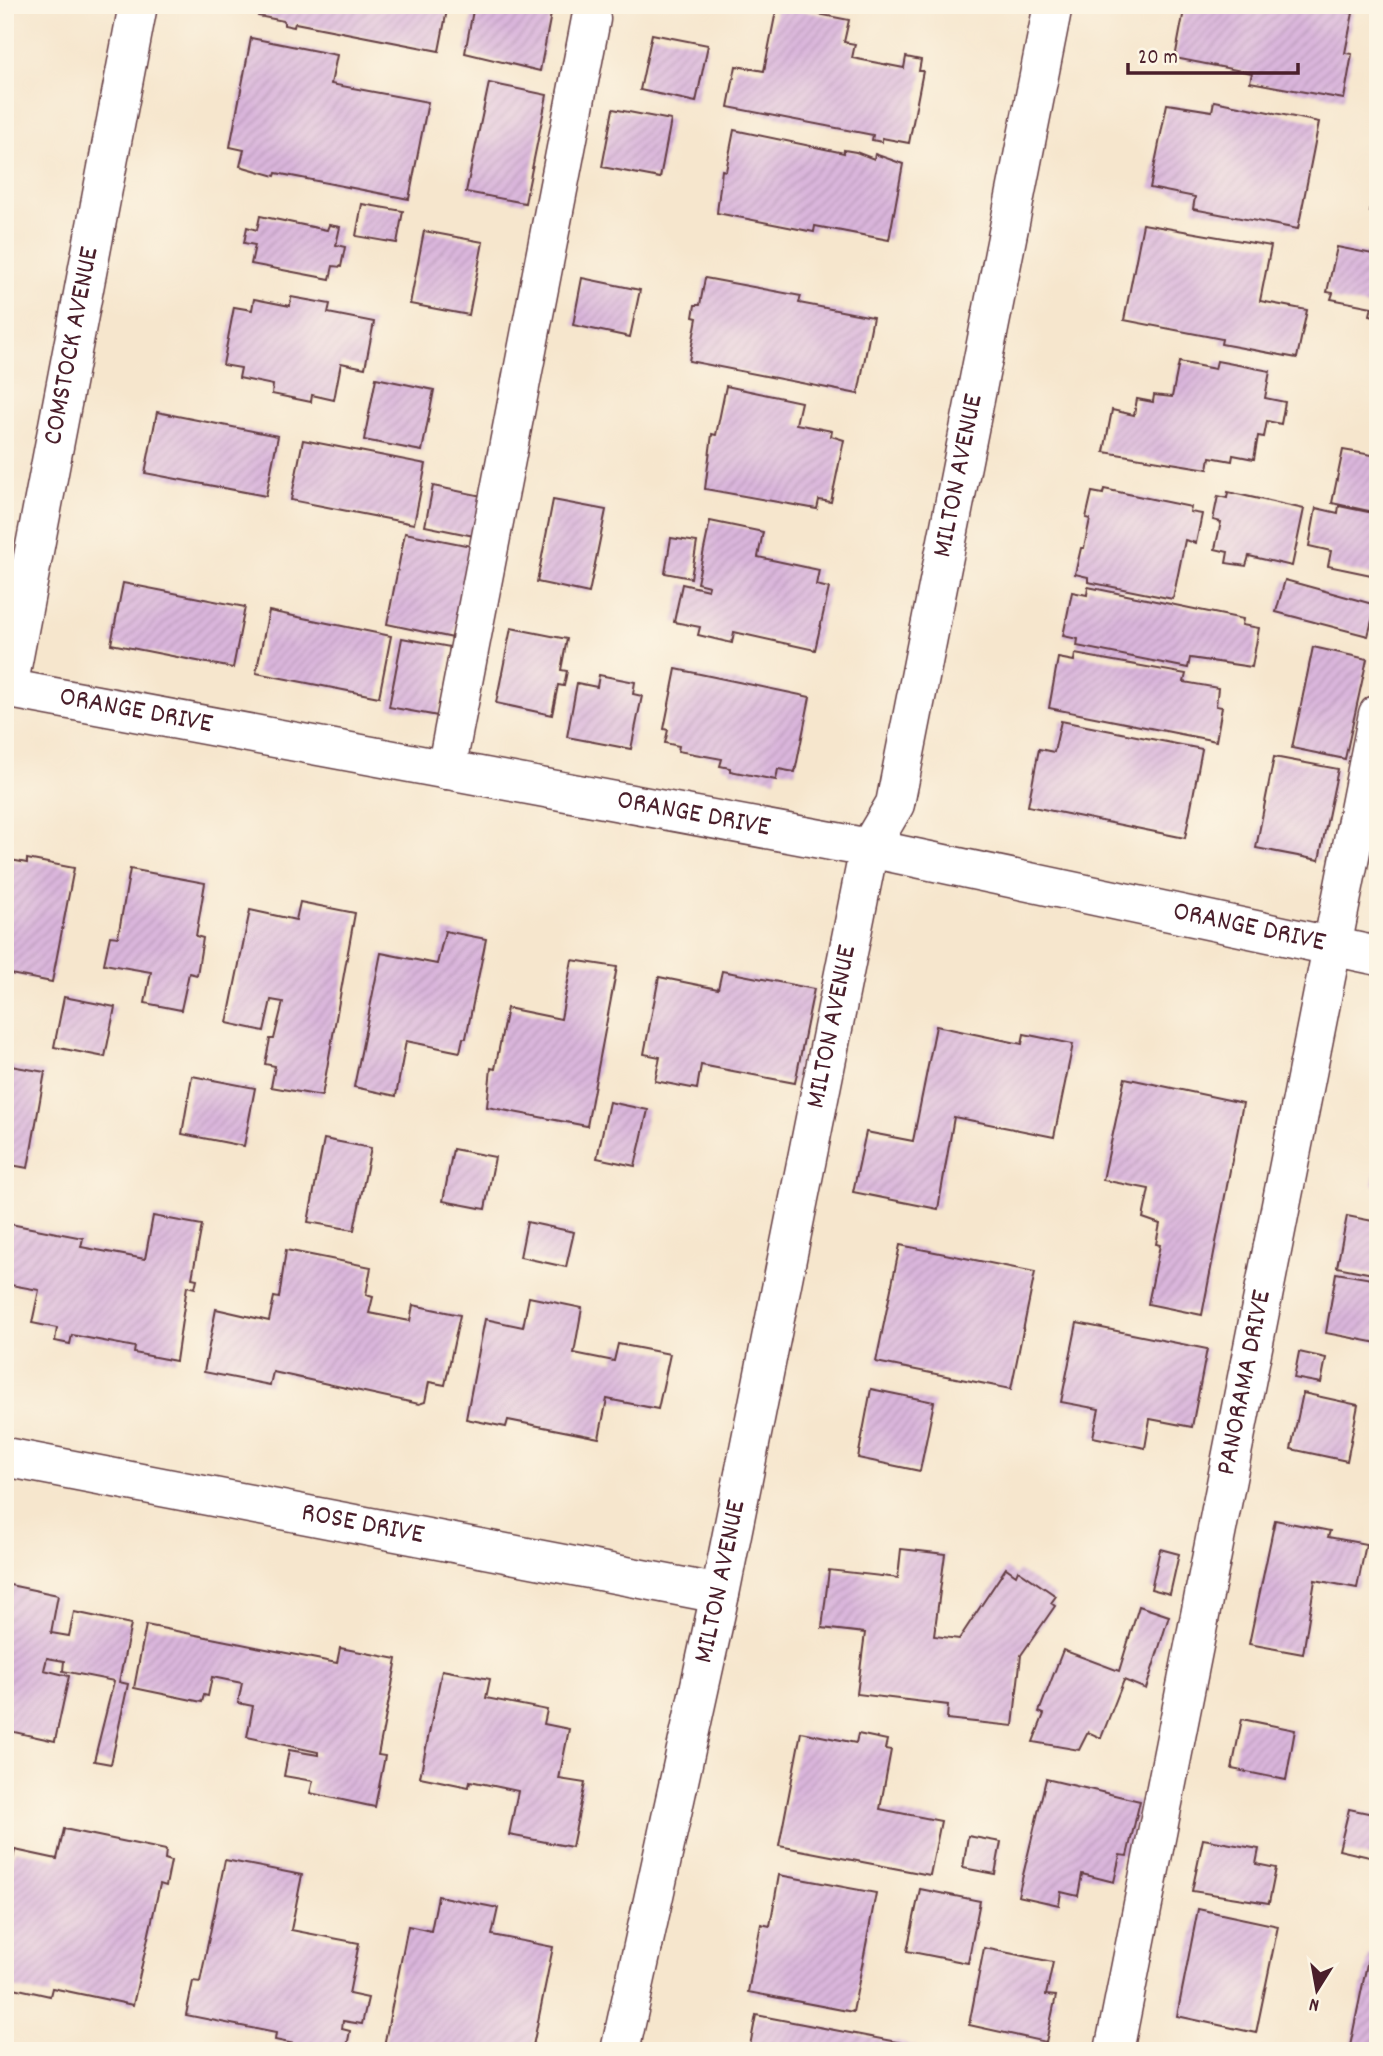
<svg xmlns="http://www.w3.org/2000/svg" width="1383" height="2056" viewBox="0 0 1383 2056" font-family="Dekko,sans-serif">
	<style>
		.building { fill: url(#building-hatch) }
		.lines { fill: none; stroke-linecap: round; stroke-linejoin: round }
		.minor-casing { stroke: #643d43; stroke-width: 41 }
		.minor { stroke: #fff; stroke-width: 38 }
		.labels { text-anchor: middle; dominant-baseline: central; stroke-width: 7; stroke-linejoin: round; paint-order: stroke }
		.street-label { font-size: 28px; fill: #4a1f2b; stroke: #fcf5e5 }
	</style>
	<defs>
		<pattern id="building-hatch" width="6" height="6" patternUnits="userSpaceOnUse" patternTransform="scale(1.75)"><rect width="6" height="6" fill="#dab6dc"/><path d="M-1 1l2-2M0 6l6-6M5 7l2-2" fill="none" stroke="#bd9cbd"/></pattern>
	</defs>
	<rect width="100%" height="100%" fill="#fcf5e5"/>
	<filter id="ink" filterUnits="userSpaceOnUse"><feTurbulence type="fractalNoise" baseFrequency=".0143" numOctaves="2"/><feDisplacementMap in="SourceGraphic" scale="14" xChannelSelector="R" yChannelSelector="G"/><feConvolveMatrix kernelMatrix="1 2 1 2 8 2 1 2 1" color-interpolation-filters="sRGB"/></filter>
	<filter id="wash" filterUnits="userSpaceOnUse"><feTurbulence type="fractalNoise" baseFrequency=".00686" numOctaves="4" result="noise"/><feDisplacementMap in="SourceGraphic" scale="28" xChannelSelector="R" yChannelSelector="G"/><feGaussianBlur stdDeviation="1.57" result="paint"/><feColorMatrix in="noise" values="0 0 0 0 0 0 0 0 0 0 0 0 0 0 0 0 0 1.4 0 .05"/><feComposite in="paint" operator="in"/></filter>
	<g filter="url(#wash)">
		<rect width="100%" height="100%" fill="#f6e6cd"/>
		<g id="blocks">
			<g class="building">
				<path d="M260 5H425L447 10 439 51 295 23 294 27 284 25V21L258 16Z"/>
				<path d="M474 5H504L551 14 540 71 465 53Z"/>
				<path d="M1185 5H1310L1353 13 1345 53 1352 54 1344 99 1250 82 1252 73 1175 58Z"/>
				<path d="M777 6 849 20 844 42 855 44 852 58 904 68 906 57 921 60 919 71H923L909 143 882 138V142L872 140 873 135 728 107 736 66 764 71Z"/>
				<path d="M652 34 708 45 696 102 640 90Z"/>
				<path d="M251 38 337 55 331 84 428 102 409 199 276 173 275 176 240 166 244 150 230 147Z"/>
				<path d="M489 83 547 95 525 203 466 192Z"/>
				<path d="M1214 101 1319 122 1298 229 1193 209 1195 197 1150 188 1167 104 1212 111Z"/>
				<path d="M613 109 671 120 660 178 602 167Z"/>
				<path d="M734 130 844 153V150L856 152 874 159 875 154 903 164 889 240 815 226 814 232 717 213 722 170 726 171Z"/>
				<path d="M1377 181H1378V213L1370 212Z"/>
				<path d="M362 204 403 211 397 243 356 236Z"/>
				<path d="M260 216 327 230 329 225 340 227 336 245 345 247 341 267 333 266 330 279 251 264 255 245 244 243 247 227 257 230Z"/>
				<path d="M1143 224 1271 246 1260 301 1307 310 1297 358 1221 344 1222 339 1124 320Z"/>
				<path d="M424 231 483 242 469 315 410 304Z"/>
				<path d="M1337 247 1378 255V317L1370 315 1372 307 1331 299 1333 293 1327 292Z"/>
				<path d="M582 278 640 290 630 337 573 325Z"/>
				<path d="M705 278 801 296 799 303 873 317 858 394 689 361 697 318 693 317 695 305H700Z"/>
				<path d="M291 297 330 304 328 313 374 322 365 368 341 363 334 400 312 395 311 402 272 394 273 385 239 378 241 368 223 365 234 307 252 310 254 299 290 306Z"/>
				<path d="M1217 361 1270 371 1265 398 1285 402 1281 424 1267 421 1264 437 1258 436 1254 459 1233 455 1232 461 1210 457 1208 469 1104 452 1112 410 1134 415 1137 399 1153 402 1154 395 1172 397 1179 362 1215 369Z"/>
				<path d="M376 378 434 390 422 451 364 440Z"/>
				<path d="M726 386 801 402 796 424 832 431 831 436 844 440 831 502 819 500 817 509 705 489 712 434 716 435Z"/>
				<path d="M157 412 278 436 266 496 145 473Z"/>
				<path d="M303 440 426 464 414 524 291 500Z"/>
				<path d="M1343 450 1378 456V513L1332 503Z"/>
				<path d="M433 486 482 496 474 536 425 526Z"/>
				<path d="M1104 489 1191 507 1190 512 1202 514 1196 543 1185 540 1173 599 1088 582V577L1075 574 1081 548H1084L1090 519 1086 518 1092 492 1103 494Z"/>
				<path d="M1228 492 1304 509 1292 566 1249 556 1246 566 1226 563 1228 552 1215 549 1221 522 1213 520 1218 496 1227 498Z"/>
				<path d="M553 500 606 510 589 593 537 582Z"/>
				<path d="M1339 506 1378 514 1376 576 1328 566 1331 551 1309 546 1316 508 1338 513Z"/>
				<path d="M710 521 763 532 758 557 819 570 816 585 829 588 815 650 734 632 732 643 698 635 700 627 674 622 682 584 708 590 709 586 697 583Z"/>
				<path d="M405 533 471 546 453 638 387 624Z"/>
				<path d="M671 538 697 542 691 578 665 573Z"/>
				<path d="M1285 580 1376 605 1368 636 1276 612Z"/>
				<path d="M123 583 245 607 233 668 111 644Z"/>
				<path d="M1088 587 1243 619 1242 625 1259 628 1252 667 1190 658 1188 668 1077 646 1078 639 1063 636 1072 592 1087 595Z"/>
				<path d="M269 611 391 636 379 697 256 673Z"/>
				<path d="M511 628 567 639 561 670 567 671 564 686 558 685 552 715 496 703Z"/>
				<path d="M402 638 450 647 438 716 389 707Z"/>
				<path d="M1313 647 1367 659 1345 759 1292 748Z"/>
				<path d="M1075 654 1186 674 1184 682 1218 688 1216 706 1222 707 1216 741 1049 708 1058 658 1074 661Z"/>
				<path d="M676 669 810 697 795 772 778 769 776 780 730 771V768L720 766 722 759 678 751 679 746 665 743 668 730 664 729Z"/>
				<path d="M599 675 635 682 633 694 642 696 631 749 567 737 577 683 597 687Z"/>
				<path d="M1061 721 1202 749 1185 838 1028 806 1039 749 1054 752Z"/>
				<path d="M1274 757 1338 769 1319 860 1256 848Z"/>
				<path d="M5 859 27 863V859L74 868 52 982 5 973Z"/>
				<path d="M130 869 205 883 196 936 203 938 197 975 189 973 181 1010 145 1003 151 972 104 964 110 936 118 937Z"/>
				<path d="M300 902 355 913 322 1096 271 1087 275 1066 265 1064 270 1039H274L283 1002 271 1000 264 1031 227 1023 250 910 296 920Z"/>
				<path d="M445 931 486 939 466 1038H463L460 1052 406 1041 396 1096 354 1087 381 953 437 964Z"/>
				<path d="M572 960 617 967 587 1126 487 1107 491 1068 495 1069 507 1008 561 1019Z"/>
				<path d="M722 971 814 989 795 1083 701 1065 697 1089 655 1081 660 1057 644 1054 659 977 718 989Z"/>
				<path d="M64 997 115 1007 105 1057 54 1047Z"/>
				<path d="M936 1026 1022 1044 1024 1034 1073 1044 1054 1137 954 1117 938 1209 853 1192 866 1132 913 1141Z"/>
				<path d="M5 1065 45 1072 28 1168 5 1164Z"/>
				<path d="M192 1076 255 1088 244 1146 182 1134Z"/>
				<path d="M1125 1078 1243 1103 1202 1315 1148 1304 1160 1245 1156 1244 1160 1224 1143 1218 1149 1189 1103 1180Z"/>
				<path d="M609 1102 648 1110 635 1166 597 1158Z"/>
				<path d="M324 1139 371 1148 354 1230 308 1222Z"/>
				<path d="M453 1149 495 1157 485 1209 443 1201Z"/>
				<path d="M1377 1162H1378V1186L1372 1185Z"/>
				<path d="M153 1216 202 1225 192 1278 197 1279 195 1288 187 1286 176 1361 134 1353 135 1347 72 1335 70 1344 55 1341 57 1328 32 1323 39 1290 5 1284V1223L83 1238 81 1247 145 1259Z"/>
				<path d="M1347 1216 1378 1222V1275L1337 1267Z"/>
				<path d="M527 1222 574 1232 566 1267 520 1257Z"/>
				<path d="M900 1245 1035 1272 1011 1389 876 1362Z"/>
				<path d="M286 1250 371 1267 366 1295 373 1297 369 1313 410 1321 413 1305 460 1315 445 1385 429 1382 425 1402 419 1404 273 1372 270 1385 204 1372 216 1309 269 1321 274 1297 279 1298Z"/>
				<path d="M1336 1273 1378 1280V1343L1326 1333Z"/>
				<path d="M529 1297 582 1308 574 1353 614 1361 618 1344 670 1354 658 1409 607 1399 599 1438 508 1420 506 1427 466 1419 485 1319 523 1327Z"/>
				<path d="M1077 1323 1207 1349 1192 1427 1150 1419 1145 1448 1093 1437 1099 1409 1061 1402Z"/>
				<path d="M1299 1352 1326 1358 1321 1383 1294 1378Z"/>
				<path d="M871 1389 934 1402 920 1471 858 1458Z"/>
				<path d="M1303 1393 1358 1405 1347 1461 1291 1449Z"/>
				<path d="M1275 1520 1330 1531 1328 1537 1366 1544 1357 1588 1315 1580 1303 1654 1249 1644Z"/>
				<path d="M901 1549 945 1554 934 1636 959 1639 1006 1568 1016 1575 1018 1570 1056 1596 1051 1603 1055 1606 1021 1655 1013 1726 947 1719 948 1705 857 1694 865 1633 822 1628 829 1570 898 1578Z"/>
				<path d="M1160 1549 1179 1554 1170 1594 1151 1589Z"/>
				<path d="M5 1584 58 1595 51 1633 69 1636 74 1612 131 1624 119 1682 128 1684 111 1764 94 1761 114 1681 63 1671 64 1661 47 1658 44 1670 69 1676 55 1741 5 1730Z"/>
				<path d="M1139 1606 1169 1616 1146 1689 1124 1680 1101 1738 1088 1732 1079 1750 1033 1742 1044 1714 1039 1712 1063 1650 1119 1671Z"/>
				<path d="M146 1625 337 1663 340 1648 397 1659 378 1755 385 1756 375 1807 310 1793 313 1781 284 1776 289 1750 318 1755V1752L247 1737 253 1706 238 1703 242 1683 212 1677 208 1696 204 1695 202 1702 134 1688Z"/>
				<path d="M442 1670 490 1679 486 1698 547 1710 544 1724 569 1729 559 1779 585 1783 572 1847 509 1835 518 1791 470 1781 469 1787 420 1777Z"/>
				<path d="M1242 1719 1295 1730 1286 1780 1232 1769Z"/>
				<path d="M801 1732 856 1743 858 1734 887 1740 885 1749 891 1750 880 1809 941 1821 930 1875 779 1846Z"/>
				<path d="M1046 1779 1140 1801 1127 1856 1120 1855 1114 1882 1082 1874 1078 1896 1061 1892 1059 1905 1018 1896Z"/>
				<path d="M1349 1809 1378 1815V1859L1339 1850Z"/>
				<path d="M64 1829 166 1850 165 1859 171 1861 166 1886 160 1884 133 2005 52 1988 50 1996 5 1986V1895L15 1850 57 1859Z"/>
				<path d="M968 1836 1001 1842 995 1874 963 1868Z"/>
				<path d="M1203 1839 1259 1849 1256 1864 1276 1868 1269 1903 1192 1891Z"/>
				<path d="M225 1860 302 1875 291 1930 359 1943 349 1994 368 1998 362 2024 343 2021 342 2029 350 2031 346 2051H328L275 2040 276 2033 186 2015 193 1981 200 1982Z"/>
				<path d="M779 1875 876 1893 853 2012 748 1992 761 1924 770 1926Z"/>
				<path d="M920 1889 980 1901 968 1963 907 1951Z"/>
				<path d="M438 1896 498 1908 492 1935 553 1947 532 2051H383L408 1926 431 1931Z"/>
				<path d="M1198 1909 1278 1926 1256 2033 1177 2016Z"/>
				<path d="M984 1948 1053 1962 1046 1995 1056 1996 1046 2042 969 2025Z"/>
				<path d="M1369 1954 1378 1956V2051H1349Z"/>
				<path d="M756 2015 918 2046V2051H749Z"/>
			</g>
		</g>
	</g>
	<g filter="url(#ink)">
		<use href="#blocks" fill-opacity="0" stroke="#643d43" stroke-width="2"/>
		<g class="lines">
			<defs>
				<g id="minor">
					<path id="s1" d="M5 688 869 848 1378 956"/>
					<path id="s2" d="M8 688 138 5"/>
					<path d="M446 770 591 19"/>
					<path id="s3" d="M5 1457 720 1594"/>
					<path id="s4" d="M620 2051 720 1594 869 848 895 804 1053 5"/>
					<path id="s5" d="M1114 2051 1378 714"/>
				</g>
			</defs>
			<use href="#minor" class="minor-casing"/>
			<use href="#minor" class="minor"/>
		</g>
	</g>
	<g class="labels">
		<g class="street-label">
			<text stroke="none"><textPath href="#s2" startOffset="348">COMSTOCK AVENUE</textPath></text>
			<text stroke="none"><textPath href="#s4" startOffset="1614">MILTON AVENUE</textPath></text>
			<text stroke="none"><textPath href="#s1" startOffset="133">ORANGE DRIVE</textPath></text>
			<text stroke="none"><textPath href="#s1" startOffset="700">ORANGE DRIVE</textPath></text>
			<text stroke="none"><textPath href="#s1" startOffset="1267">ORANGE DRIVE</textPath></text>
			<text stroke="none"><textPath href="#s4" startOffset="1046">MILTON AVENUE</textPath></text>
			<text stroke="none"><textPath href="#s5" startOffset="681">PANORAMA DRIVE</textPath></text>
			<text stroke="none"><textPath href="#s3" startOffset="364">ROSE DRIVE</textPath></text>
			<text stroke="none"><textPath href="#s4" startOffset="480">MILTON AVENUE</textPath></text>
		</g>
	</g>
	<rect width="1383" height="2056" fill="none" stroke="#fcf5e5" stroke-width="28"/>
	<g transform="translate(1317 1990) rotate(191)" stroke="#fcf5e5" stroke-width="5" paint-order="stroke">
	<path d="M0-5L12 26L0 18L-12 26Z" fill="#4a1f2b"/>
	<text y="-10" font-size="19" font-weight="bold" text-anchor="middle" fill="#4a1f2b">N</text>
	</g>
	<path d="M1128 63v10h170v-10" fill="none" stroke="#4a1f2b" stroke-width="3.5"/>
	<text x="1138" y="63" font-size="21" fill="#4a1f2b" stroke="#fcf5e5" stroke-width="5" paint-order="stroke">20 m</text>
</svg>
